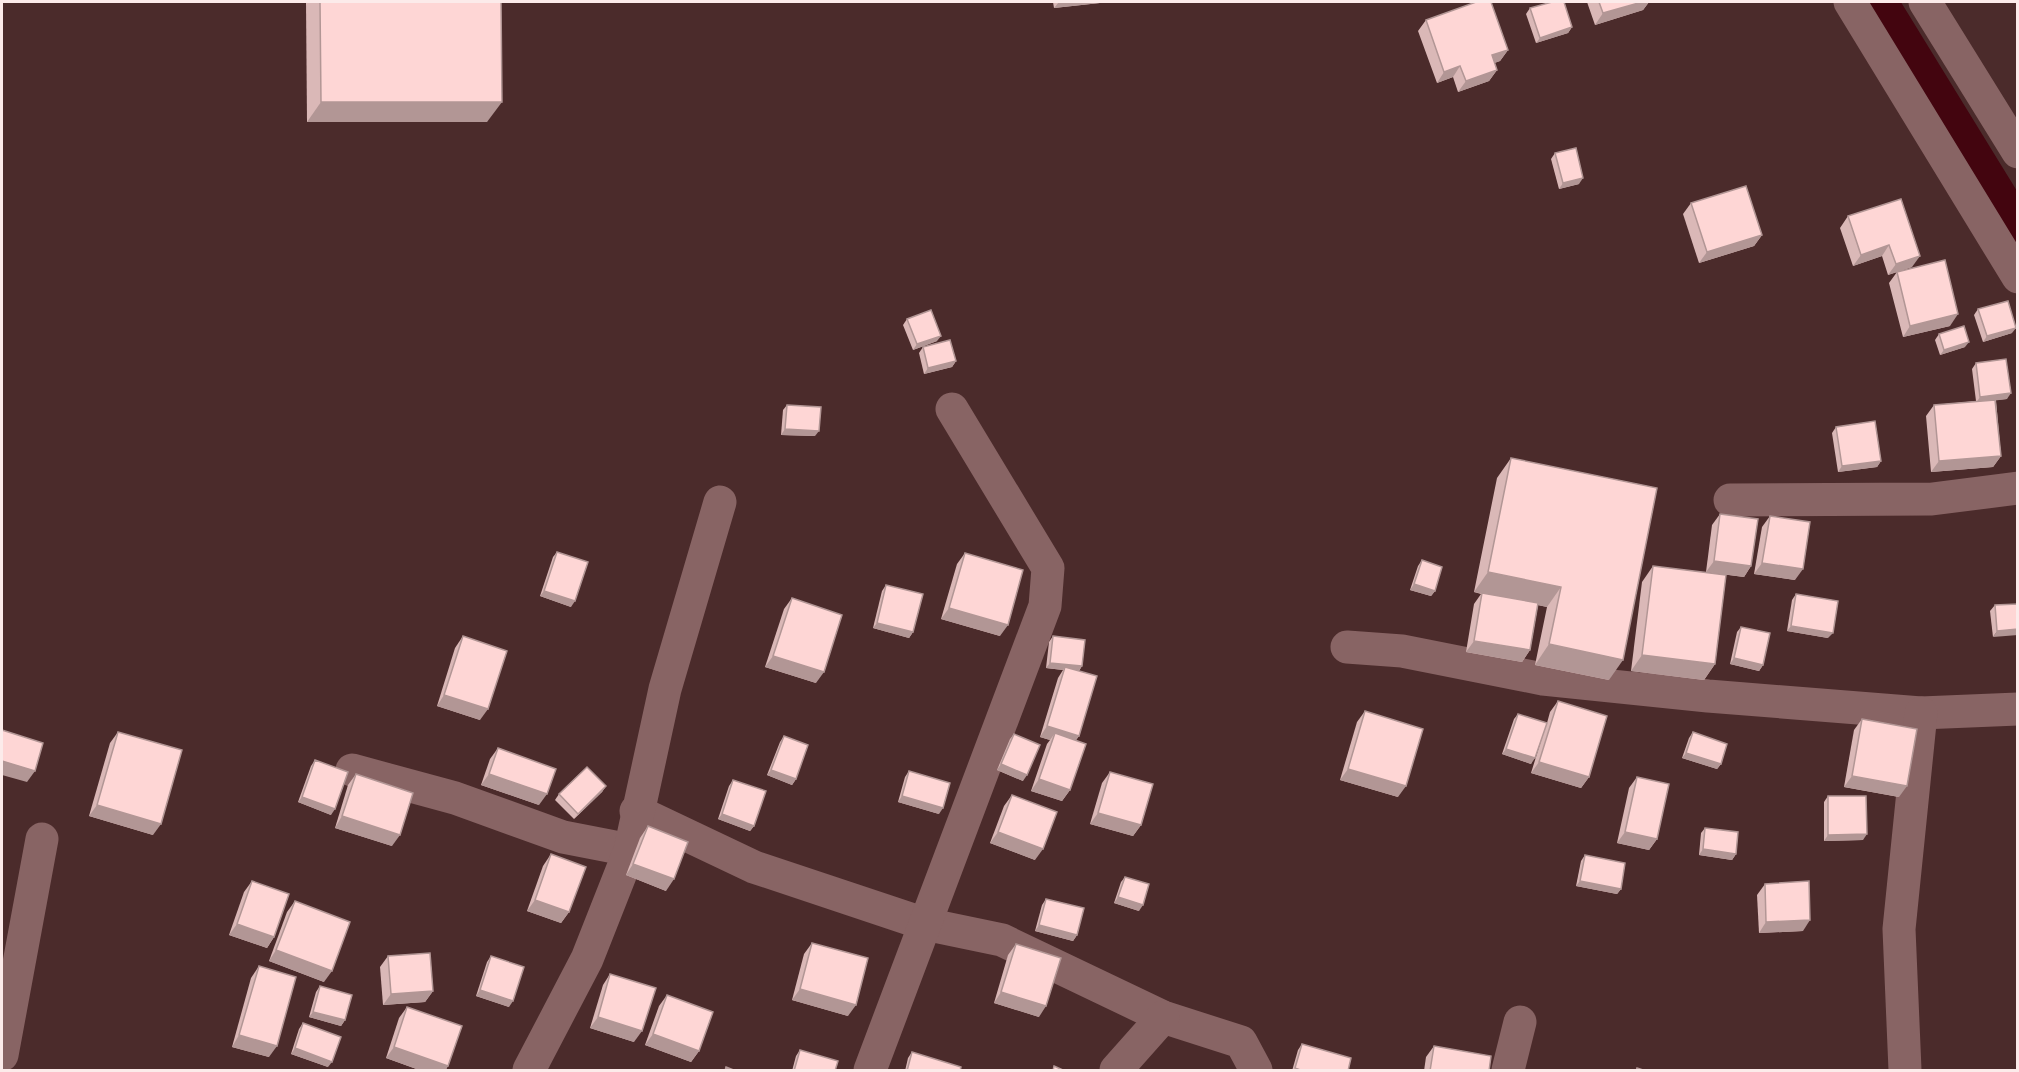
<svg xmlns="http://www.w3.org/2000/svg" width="2019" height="1072" viewBox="0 0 2019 1072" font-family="Commissioner,sans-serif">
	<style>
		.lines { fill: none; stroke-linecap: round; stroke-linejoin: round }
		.canal { stroke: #43050f; stroke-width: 39 }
		.minor { stroke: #886464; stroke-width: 33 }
		.wall { fill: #dab8b7 }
		.shaded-wall { fill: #b29695 }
		.building { fill: #fed6d5; stroke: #b29695; stroke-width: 1.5 }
	</style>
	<rect width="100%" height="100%" fill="#4b2b2b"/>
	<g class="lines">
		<path class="canal" d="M1878 2 2018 230"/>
		<g class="minor">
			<path d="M1850 2 2018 277"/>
			<path d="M1925 2 2018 152"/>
			<path d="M1730 500 1932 499 2018 488"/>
			<path d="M1347 647 1402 651 1543 679 1708 696 1921 713 2018 709"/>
			<path d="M352 770 455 798 563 837 630 850"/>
			<path d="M636 811 754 867 925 924 1002 940 1163 1017 1241 1042 1256 1070"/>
			<path d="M2 1055 42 839"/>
			<path d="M529 1070 587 959 630 850 665 689 720 502"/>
			<path d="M870 1070 1045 606 1048 568 952 409"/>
			<path d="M1116 1070 1163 1017"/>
			<path d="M1508 1070 1520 1022"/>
			<path d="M1905 1070 1899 929 1921 713"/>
		</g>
	</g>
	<g class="wall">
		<path d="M306 2H501L487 122H307Z"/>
		<path d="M1053 2H1109L1054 8Z"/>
		<path d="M1587 2H1649L1643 10 1595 25Z"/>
		<path d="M1530 8 1572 27 1568 33 1536 43 1526 14Z"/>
		<path d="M1426 20 1508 50 1500 61 1494 63 1497 70 1489 81 1458 92 1453 77 1437 83 1418 31Z"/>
		<path d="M1555 153 1579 184 1559 189 1551 159Z"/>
		<path d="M1901 199 1912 267 1900 271 1950 326 1903 337 1889 283 1897 272 1888 275 1882 256 1853 266 1840 228 1848 216Z"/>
		<path d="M1691 203 1762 235 1754 246 1699 263 1683 214Z"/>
		<path d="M1978 309 2012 333 1983 342 1974 315Z"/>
		<path d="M907 319 937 341 913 350 903 325Z"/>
		<path d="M1939 334 1965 347 1940 355 1935 340Z"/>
		<path d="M923 347 956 361 952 367 924 374 919 353Z"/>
		<path d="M1976 363 2007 399 1996 400 2001 456 1993 467 1931 472 1926 416 1934 405 1976 401 1972 369Z"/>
		<path d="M787 405 815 436 781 435 783 410Z"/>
		<path d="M1836 427 1881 461 1877 467 1838 472 1832 433Z"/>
		<path d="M1511 458 1609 680 1535 665 1547 607 1538 605 1530 650 1522 662 1466 652 1474 604 1481 594 1474 592 1497 478Z"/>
		<path d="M1720 514 1751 566 1744 577 1706 572 1712 525Z"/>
		<path d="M1770 516 1795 580 1754 574 1762 527Z"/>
		<path d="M557 552 571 607 540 596 553 557Z"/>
		<path d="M965 553 1000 636 941 619 957 564Z"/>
		<path d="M1422 560 1435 591 1431 596 1410 590 1418 566Z"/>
		<path d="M1653 566 1715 664 1704 680 1631 671 1642 582Z"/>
		<path d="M886 585 913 632 909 638 873 628 882 591Z"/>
		<path d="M1796 594 1828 638 1787 631 1792 600Z"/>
		<path d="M792 598 816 683 765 667 784 609Z"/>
		<path d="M2018 604 1993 637 1990 611 1995 605Z"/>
		<path d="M1741 627 1763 665 1759 671 1730 664 1737 632Z"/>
		<path d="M463 636 480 720 437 706 455 648Z"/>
		<path d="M1053 636 1082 666 1079 671V736L1076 740 1070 790 1062 801 1031 791 1047 744 1050 740 1040 737 1058 678 1063 670 1046 668 1049 642Z"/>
		<path d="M1558 701 1589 777 1581 788 1531 773 1545 728 1531 764 1502 754 1514 719 1518 714 1547 723 1550 712Z"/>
		<path d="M1365 711 1398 797 1340 780 1357 722Z"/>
		<path d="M1862 719 1899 797 1844 787 1854 730Z"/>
		<path d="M118 732 153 835 89 816 110 743Z"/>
		<path d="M1693 732 1721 764 1717 769 1682 758 1689 738Z"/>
		<path d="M1014 734 1023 781 997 770 1010 739Z"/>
		<path d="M784 736 796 779 792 785 767 775 780 742Z"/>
		<path d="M498 748 539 805 481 785 490 759Z"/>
		<path d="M315 760 331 815 298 802 311 766Z"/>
		<path d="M909 771 939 814 898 802 905 777Z"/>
		<path d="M1110 772 1141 825 1133 836 1090 824 1102 783Z"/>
		<path d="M356 774 392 846 335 828 348 785Z"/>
		<path d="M1637 777 1657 839 1649 850 1617 843 1629 788Z"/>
		<path d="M733 780 754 826 750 831 718 819 729 786Z"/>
		<path d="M606 786 602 792 574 819 555 800 559 794Z"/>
		<path d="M1012 795 1035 860 990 843 1004 806Z"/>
		<path d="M1828 796 1863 840 1824 841V802Z"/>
		<path d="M648 826 666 891 626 875 640 838Z"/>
		<path d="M1705 828 1736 854 1732 860 1699 855 1701 833Z"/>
		<path d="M551 854 569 912 561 923 527 911 543 866Z"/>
		<path d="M1585 855 1621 889 1617 894 1576 886 1581 861Z"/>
		<path d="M1125 877 1139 911 1114 903 1121 882Z"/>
		<path d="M252 881 274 937 267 948 229 935 244 892Z"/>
		<path d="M1765 884 1803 931 1759 933 1757 895Z"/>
		<path d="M1046 899 1077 935 1073 941 1035 931 1042 905Z"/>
		<path d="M295 901 324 982 269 961 287 912Z"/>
		<path d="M812 943 848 1016 792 1000 804 954Z"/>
		<path d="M1016 944 1039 1017 994 1003 1008 955Z"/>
		<path d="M388 956 433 991 425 1002 383 1005 380 967Z"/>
		<path d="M491 956 509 1007 476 996 487 962Z"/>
		<path d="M259 966 269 1057 232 1047 251 978Z"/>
		<path d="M610 974 634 1042 590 1028 603 985Z"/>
		<path d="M320 986 345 1020 341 1026 309 1017 316 992Z"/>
		<path d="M667 995 699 1051 691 1062 645 1045 659 1006Z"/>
		<path d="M407 1007 448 1066 445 1071H422L386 1058 399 1018Z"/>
		<path d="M303 1023 328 1067 291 1054 299 1029Z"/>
		<path d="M1302 1044 1348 1071H1292L1298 1050Z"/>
		<path d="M1434 1046 1489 1071H1424L1426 1057Z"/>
		<path d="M800 1050 835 1071H792L796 1056Z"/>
		<path d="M912 1052 960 1071H905L908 1058Z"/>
	</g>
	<g class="shaded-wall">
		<path d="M1059 2H1109L1054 8Z"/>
		<path d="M1642 2H1649L1643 10 1595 25 1603 13Z"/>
		<path d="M1572 27 1568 33 1536 43 1540 38Z"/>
		<path d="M1508 50 1500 61 1484 67 1492 55Z"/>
		<path d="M1460 66 1453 77 1437 83 1444 72Z"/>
		<path d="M1497 70 1489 81 1458 92 1466 81Z"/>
		<path d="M321 102H502L487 122H307Z"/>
		<path d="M1583 178 1579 184 1559 189 1563 183Z"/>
		<path d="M1762 235 1754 246 1699 263 1707 252Z"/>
		<path d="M1889 245 1882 256 1853 266 1861 255Z"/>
		<path d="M1920 256 1912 267 1888 275 1896 264Z"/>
		<path d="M1958 314 1950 326 1903 337 1910 326Z"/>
		<path d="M2016 328 2012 333 1983 342 1987 336Z"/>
		<path d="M941 336 937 341 913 350 917 344Z"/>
		<path d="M1969 342 1965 347 1940 355 1944 350Z"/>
		<path d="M956 361 952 367 924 374 928 368Z"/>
		<path d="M2011 393 2007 399 1976 403 1980 397Z"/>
		<path d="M785 429 819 431 815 436 781 435Z"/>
		<path d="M2001 456 1993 467 1931 472 1939 461Z"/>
		<path d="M1881 461 1877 467 1838 472 1842 466Z"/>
		<path d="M1714 561 1751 566 1744 577 1706 572Z"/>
		<path d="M1762 563 1803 569 1795 580 1754 574Z"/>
		<path d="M1488 572 1561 587 1547 607 1474 592Z"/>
		<path d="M1414 584 1435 591 1431 596 1410 590Z"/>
		<path d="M544 591 575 601 571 607 540 596Z"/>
		<path d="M949 608 1008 625 1000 636 941 619Z"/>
		<path d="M877 623 913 632 909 638 873 628Z"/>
		<path d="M1791 626 1833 633 1828 638 1787 631Z"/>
		<path d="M2018 629V635L1993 637 1997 631Z"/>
		<path d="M1474 641 1530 650 1522 662 1466 652Z"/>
		<path d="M1549 644 1623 660 1609 680 1535 665Z"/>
		<path d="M1642 655 1715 664 1704 680 1631 671Z"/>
		<path d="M773 656 824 672 816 683 765 667Z"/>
		<path d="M1734 658 1763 665 1759 671 1730 664Z"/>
		<path d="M1050 663 1082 666 1078 672 1065 667 1063 670 1046 668Z"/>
		<path d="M444 695 488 709 480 720 437 706Z"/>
		<path d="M1047 726 1079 736 1071 747 1055 733 1050 740 1040 737Z"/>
		<path d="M1506 749 1535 758 1531 764 1502 754Z"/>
		<path d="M1686 753 1721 764 1717 769 1682 758Z"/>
		<path d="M2 761 35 771 27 782 2 775Z"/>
		<path d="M1539 762 1589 777 1581 788 1531 773Z"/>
		<path d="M1001 764 1027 775 1023 781 997 770Z"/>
		<path d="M1348 769 1406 786 1398 797 1340 780Z"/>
		<path d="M771 770 796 779 792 785 767 775Z"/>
		<path d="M489 774 547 794 539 805 481 785Z"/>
		<path d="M1852 776 1907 786 1899 797 1844 787Z"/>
		<path d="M1039 779 1070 790 1062 801 1031 791Z"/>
		<path d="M606 786 602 792 574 819 578 814Z"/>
		<path d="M902 796 943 808 939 814 898 802Z"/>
		<path d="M302 797 335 809 331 815 298 802Z"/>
		<path d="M97 805 161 824 153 835 89 816Z"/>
		<path d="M1098 813 1141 825 1133 836 1090 824Z"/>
		<path d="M722 814 754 826 750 831 718 819Z"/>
		<path d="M342 816 400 835 392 846 335 828Z"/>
		<path d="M998 832 1043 849 1035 860 990 843Z"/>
		<path d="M1625 832 1657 839 1649 850 1617 843Z"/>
		<path d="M1867 834 1863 840 1824 841 1828 835Z"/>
		<path d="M1703 849 1736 854 1732 860 1699 855Z"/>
		<path d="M633 864 674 879 666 891 626 875Z"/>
		<path d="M1580 881 1621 889 1617 894 1576 886Z"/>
		<path d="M1118 897 1143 905 1139 911 1114 903Z"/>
		<path d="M535 900 569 912 561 923 527 911Z"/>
		<path d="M1810 920 1803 931 1759 933 1766 922Z"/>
		<path d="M237 924 274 937 267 948 229 935Z"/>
		<path d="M1039 925 1077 935 1073 941 1035 931Z"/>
		<path d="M276 950 332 971 324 982 269 961Z"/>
		<path d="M800 989 856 1005 848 1016 792 1000Z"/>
		<path d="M480 990 513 1001 509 1007 476 996Z"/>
		<path d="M433 991 425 1002 383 1005 391 994Z"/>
		<path d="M1001 992 1046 1006 1039 1017 994 1003Z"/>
		<path d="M313 1012 345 1020 341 1026 309 1017Z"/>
		<path d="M598 1017 642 1031 634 1042 590 1028Z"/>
		<path d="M653 1034 699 1051 691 1062 645 1045Z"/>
		<path d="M239 1035 277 1046 269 1057 232 1047Z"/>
		<path d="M394 1047 448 1066 445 1071H422L386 1058Z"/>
		<path d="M295 1048 332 1062 328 1067 291 1054Z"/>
	</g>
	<g class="building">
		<path d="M320 2H501L502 102H321Z"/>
		<path d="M1476 2H1491L1508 50 1492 55 1497 70 1466 81 1460 66 1444 72 1426 20Z"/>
		<path d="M1552 2H1564L1572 27 1540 38 1530 8Z"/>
		<path d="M1599 2H1642L1603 13Z"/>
		<path d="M1576 148 1583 178 1563 183 1555 153Z"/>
		<path d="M1746 186 1762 235 1707 252 1691 203Z"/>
		<path d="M1901 199 1920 256 1896 264 1889 245 1861 255 1848 216Z"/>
		<path d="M1945 260 1958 314 1910 326 1897 272Z"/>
		<path d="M2008 301 2016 328 1987 336 1978 309Z"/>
		<path d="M931 310 941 336 917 344 907 319Z"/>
		<path d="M1964 326 1969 342 1944 350 1939 334Z"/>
		<path d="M950 340 956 361 928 368 923 347Z"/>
		<path d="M2006 359 2011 393 1980 397 1976 363Z"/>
		<path d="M1995 400 2001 456 1939 461 1934 405Z"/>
		<path d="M787 405 821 407 819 431 785 429Z"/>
		<path d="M1875 421 1881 461 1842 466 1836 427Z"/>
		<path d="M1511 458 1657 488 1623 660 1549 644 1561 587 1488 572Z"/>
		<path d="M1720 514 1758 519 1751 566 1714 561Z"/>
		<path d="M1770 516 1810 522 1803 569 1762 563Z"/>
		<path d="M557 552 588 562 575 601 544 591Z"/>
		<path d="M965 553 1023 570 1008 625 949 608Z"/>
		<path d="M1422 560 1442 567 1435 591 1414 584Z"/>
		<path d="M1653 566 1726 575 1715 664 1642 655Z"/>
		<path d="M886 585 923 594 913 632 877 623Z"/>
		<path d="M1482 593 1538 603 1530 650 1474 641Z"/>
		<path d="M1796 594 1838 601 1833 633 1791 626Z"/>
		<path d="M792 598 842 615 824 672 773 656Z"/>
		<path d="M2018 604V629L1997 631 1995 605Z"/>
		<path d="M1741 627 1770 633 1763 665 1734 658Z"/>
		<path d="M463 636 507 651 488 709 444 695Z"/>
		<path d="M1053 636 1085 640 1082 666 1050 663Z"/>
		<path d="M1065 667 1097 676 1079 736 1047 726Z"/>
		<path d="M1558 701 1607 716 1589 777 1539 762Z"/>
		<path d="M1365 711 1423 729 1406 786 1348 769Z"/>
		<path d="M1518 714 1547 723 1535 758 1506 749Z"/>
		<path d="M1862 719 1917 729 1907 786 1852 776Z"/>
		<path d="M2 730 43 743 35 771 2 761Z"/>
		<path d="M118 732 182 750 161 824 97 805Z"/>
		<path d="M1693 732 1727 744 1721 764 1686 753Z"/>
		<path d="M1055 733 1086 744 1070 790 1039 779Z"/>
		<path d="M1014 734 1040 745 1027 775 1001 764Z"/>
		<path d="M784 736 808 745 796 779 771 770Z"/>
		<path d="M498 748 556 769 547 794 489 774Z"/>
		<path d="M315 760 348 772 335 809 302 797Z"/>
		<path d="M587 767 606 786 578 814 559 794Z"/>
		<path d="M909 771 950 783 943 808 902 796Z"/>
		<path d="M1110 772 1153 784 1141 825 1098 813Z"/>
		<path d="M356 774 413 793 400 835 342 816Z"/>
		<path d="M1637 777 1669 784 1657 839 1625 832Z"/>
		<path d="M733 780 766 791 754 826 722 814Z"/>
		<path d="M1012 795 1057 812 1043 849 998 832Z"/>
		<path d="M1828 796H1866L1867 834 1828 835Z"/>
		<path d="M648 826 688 842 674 879 633 864Z"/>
		<path d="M1705 828 1738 832 1736 854 1703 849Z"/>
		<path d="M551 854 586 867 569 912 535 900Z"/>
		<path d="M1585 855 1625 863 1621 889 1580 881Z"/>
		<path d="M1125 877 1149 884 1143 905 1118 897Z"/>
		<path d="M252 881 289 894 274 937 237 924Z"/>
		<path d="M1809 881 1810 920 1766 922 1765 884Z"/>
		<path d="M1046 899 1084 908 1077 935 1039 925Z"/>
		<path d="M295 901 350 922 332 971 276 950Z"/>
		<path d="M812 943 868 958 856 1005 800 989Z"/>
		<path d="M1016 944 1061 958 1046 1006 1001 992Z"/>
		<path d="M430 953 433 991 391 994 388 956Z"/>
		<path d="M491 956 524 967 513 1001 480 990Z"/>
		<path d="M259 966 296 977 277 1046 239 1035Z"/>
		<path d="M610 974 656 988 642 1031 598 1017Z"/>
		<path d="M320 986 352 995 345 1020 313 1012Z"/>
		<path d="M667 995 713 1012 699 1051 653 1034Z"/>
		<path d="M407 1007 462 1026 448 1066 394 1047Z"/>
		<path d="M303 1023 341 1037 332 1062 295 1048Z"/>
		<path d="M1302 1044 1351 1058 1348 1071H1303L1295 1068Z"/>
		<path d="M1434 1046 1491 1056 1489 1071H1430Z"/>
		<path d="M800 1050 838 1061 835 1071H794Z"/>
		<path d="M912 1052 961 1067 960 1071H907Z"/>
		<path d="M1054 1066 1065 1071H1053Z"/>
		<path d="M726 1067 736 1071H725Z"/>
		<path d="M1637 1068 1646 1071H1636Z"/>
	</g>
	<rect width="2019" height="1072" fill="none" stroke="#fcebea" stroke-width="6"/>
</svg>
